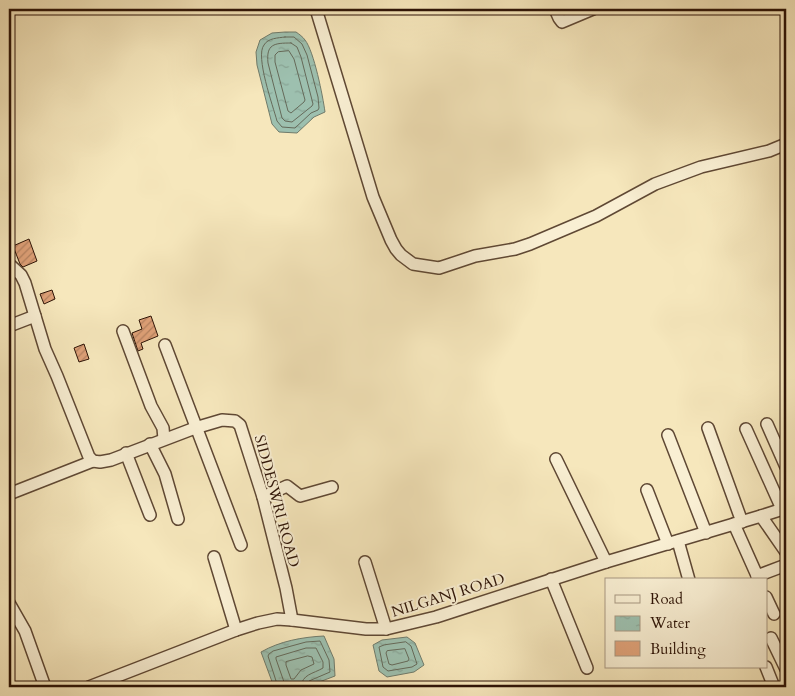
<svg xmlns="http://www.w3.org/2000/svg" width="795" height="696" viewBox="0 0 795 696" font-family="Cardo,serif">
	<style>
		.water { fill: url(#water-ripples); stroke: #707b6b }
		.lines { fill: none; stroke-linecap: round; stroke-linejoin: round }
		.shore { stroke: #656a5a; stroke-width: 1 }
		.building { fill: url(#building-hatch); stroke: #2d1306 }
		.minor-casing { stroke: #5f4834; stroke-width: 14 }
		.minor { stroke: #f9efd3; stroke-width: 11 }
		.labels { text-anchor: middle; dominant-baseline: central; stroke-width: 4; stroke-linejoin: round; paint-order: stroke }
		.street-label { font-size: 15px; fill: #2d1306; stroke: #f9efd3 }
	</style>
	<defs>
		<pattern id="water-ripples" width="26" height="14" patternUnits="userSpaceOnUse" patternTransform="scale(1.25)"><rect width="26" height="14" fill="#9dc0af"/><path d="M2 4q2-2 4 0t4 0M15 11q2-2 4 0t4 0" fill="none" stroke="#88a495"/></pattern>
		<pattern id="building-hatch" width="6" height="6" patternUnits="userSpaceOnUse" patternTransform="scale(1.25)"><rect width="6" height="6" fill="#dfa178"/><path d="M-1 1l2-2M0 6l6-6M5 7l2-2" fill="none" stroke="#b58260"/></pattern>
	</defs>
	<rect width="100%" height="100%" fill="#f6e7bc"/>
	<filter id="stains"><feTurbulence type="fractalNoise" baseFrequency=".004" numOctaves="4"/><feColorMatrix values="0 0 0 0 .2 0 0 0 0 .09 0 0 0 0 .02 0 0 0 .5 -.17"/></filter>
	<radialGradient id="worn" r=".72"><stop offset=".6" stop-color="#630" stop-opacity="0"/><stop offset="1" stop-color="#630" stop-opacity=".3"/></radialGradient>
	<g class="water">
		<path d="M285 32H296C299 34 303 37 305 40 314 51 323 97 325 112L314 117 297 133 279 132 272 124 257 65 256 52 260 40 272 33Z"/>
		<path d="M324 636 334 659 335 676 306 687H274L261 652C280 641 303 637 324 636Z"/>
		<path d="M407 637 415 643 424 665 414 672 387 677 379 671 373 645 382 640Z"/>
	</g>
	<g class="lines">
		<g class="shore">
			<path d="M285 37H294L302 44 307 55 318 97 319 108 318 110 311 113 295 128 282 127 277 121C273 106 255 56 264 45 268 38 278 38 285 37Z"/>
			<path d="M291 43 297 47 301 57 313 104 312 106 292 122 285 121 282 118 268 63C266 44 274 43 291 43Z"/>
			<path d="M289 51 294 59 305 100 304 102 291 113 288 111 275 62V55L278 52Z"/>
			<path d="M406 642 411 646 417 664 412 667 388 671 383 667 379 647 384 645Z"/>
			<path d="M405 649 409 659 408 661 392 665 389 664 386 653 387 651Z"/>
			<path d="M308 656 312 657 314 664 301 670 294 679H291L286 665V662Z"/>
			<path d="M278 687 268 656 269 654 273 651 306 642 320 641 321 643 329 660 330 672 309 681 307 684V687"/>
			<path d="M284 687V682L276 659V657L306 648H316L323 662V668C313 674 302 674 301 687"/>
		</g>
	</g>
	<g class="building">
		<path d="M29 239 37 261 23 267 20 264 13 246Z"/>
		<path d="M52 290 55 299 44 304 40 294Z"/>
		<path d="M151 316 158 336 141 343 143 349 138 351 132 333 142 329 139 320Z"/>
		<path d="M84 344 89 359 79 362 74 348Z"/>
	</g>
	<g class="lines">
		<defs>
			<g id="minor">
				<path d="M316 9 373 197 391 240 396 249 401 255 413 264 439 268 475 256 515 249 530 244 596 216 655 184 701 167 769 151 786 144"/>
				<path d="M555 9 559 18 562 22 593 9"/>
				<path d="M9 264 21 275 25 283 45 349 57 376 89 457 93 461 100 462 111 460 195 428 222 420 235 421 240 425 263 497 286 588 292 620"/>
				<path d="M9 326 35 316"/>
				<path d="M123 331 151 406 163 428 164 439"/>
				<path d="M165 345 241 545"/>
				<path d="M767 424 786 467"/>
				<path d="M708 428 742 522"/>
				<path d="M746 429 782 509"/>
				<path d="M668 435 706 533"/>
				<path d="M150 444 165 474 178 519"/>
				<path d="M126 453 150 515"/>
				<path d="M556 459 606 562"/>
				<path d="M647 490 668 544"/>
				<path d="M9 494 93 461"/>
				<path d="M263 497 287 486 300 496 332 487"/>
				<path d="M761 516 786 552"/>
				<path d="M734 524 759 580"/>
				<path d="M678 541 689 580"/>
				<path d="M214 557 236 630"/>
				<path d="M365 562 386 629"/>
				<path d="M757 576 786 565"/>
				<path d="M551 579 587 668"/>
				<path d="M766 597 774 614"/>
				<path d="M9 603 25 631 45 687"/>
				<path d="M771 638 786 669"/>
				<path d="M766 667 774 687"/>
				<path d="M89 687 236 630 258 623 277 619 292 620 366 629H386L436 617 606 562 761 516 786 508"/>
			</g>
		</defs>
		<use href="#minor" class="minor-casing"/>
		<use href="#minor" class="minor"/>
	</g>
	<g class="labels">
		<g class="street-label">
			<text transform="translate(277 501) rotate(75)">SIDDESWRI ROAD</text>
			<text transform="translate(448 595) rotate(-17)">NILGANJ ROAD</text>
		</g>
	</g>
	<rect width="795" height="696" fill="none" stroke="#f6e7bc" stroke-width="30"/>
	<rect x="10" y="10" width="775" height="676" fill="none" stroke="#2d1306" stroke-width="2.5"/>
	<rect x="15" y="15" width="765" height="666" fill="none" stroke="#2d1306"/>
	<rect x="605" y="578" width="162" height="90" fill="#f9efd3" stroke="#a79781"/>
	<rect x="615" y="595" width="25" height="8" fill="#f9efd3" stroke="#a79781"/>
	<text x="650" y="604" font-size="15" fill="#2d1306">Road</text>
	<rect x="615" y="616" width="25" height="15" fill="url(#water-ripples)" stroke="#a79781"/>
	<text x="650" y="628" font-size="15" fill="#2d1306">Water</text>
	<rect x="615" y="641" width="25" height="15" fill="#dfa178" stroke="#a79781"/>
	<text x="650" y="654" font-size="15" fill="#2d1306">Building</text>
	<rect width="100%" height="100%" filter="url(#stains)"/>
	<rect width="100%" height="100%" fill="url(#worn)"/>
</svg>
